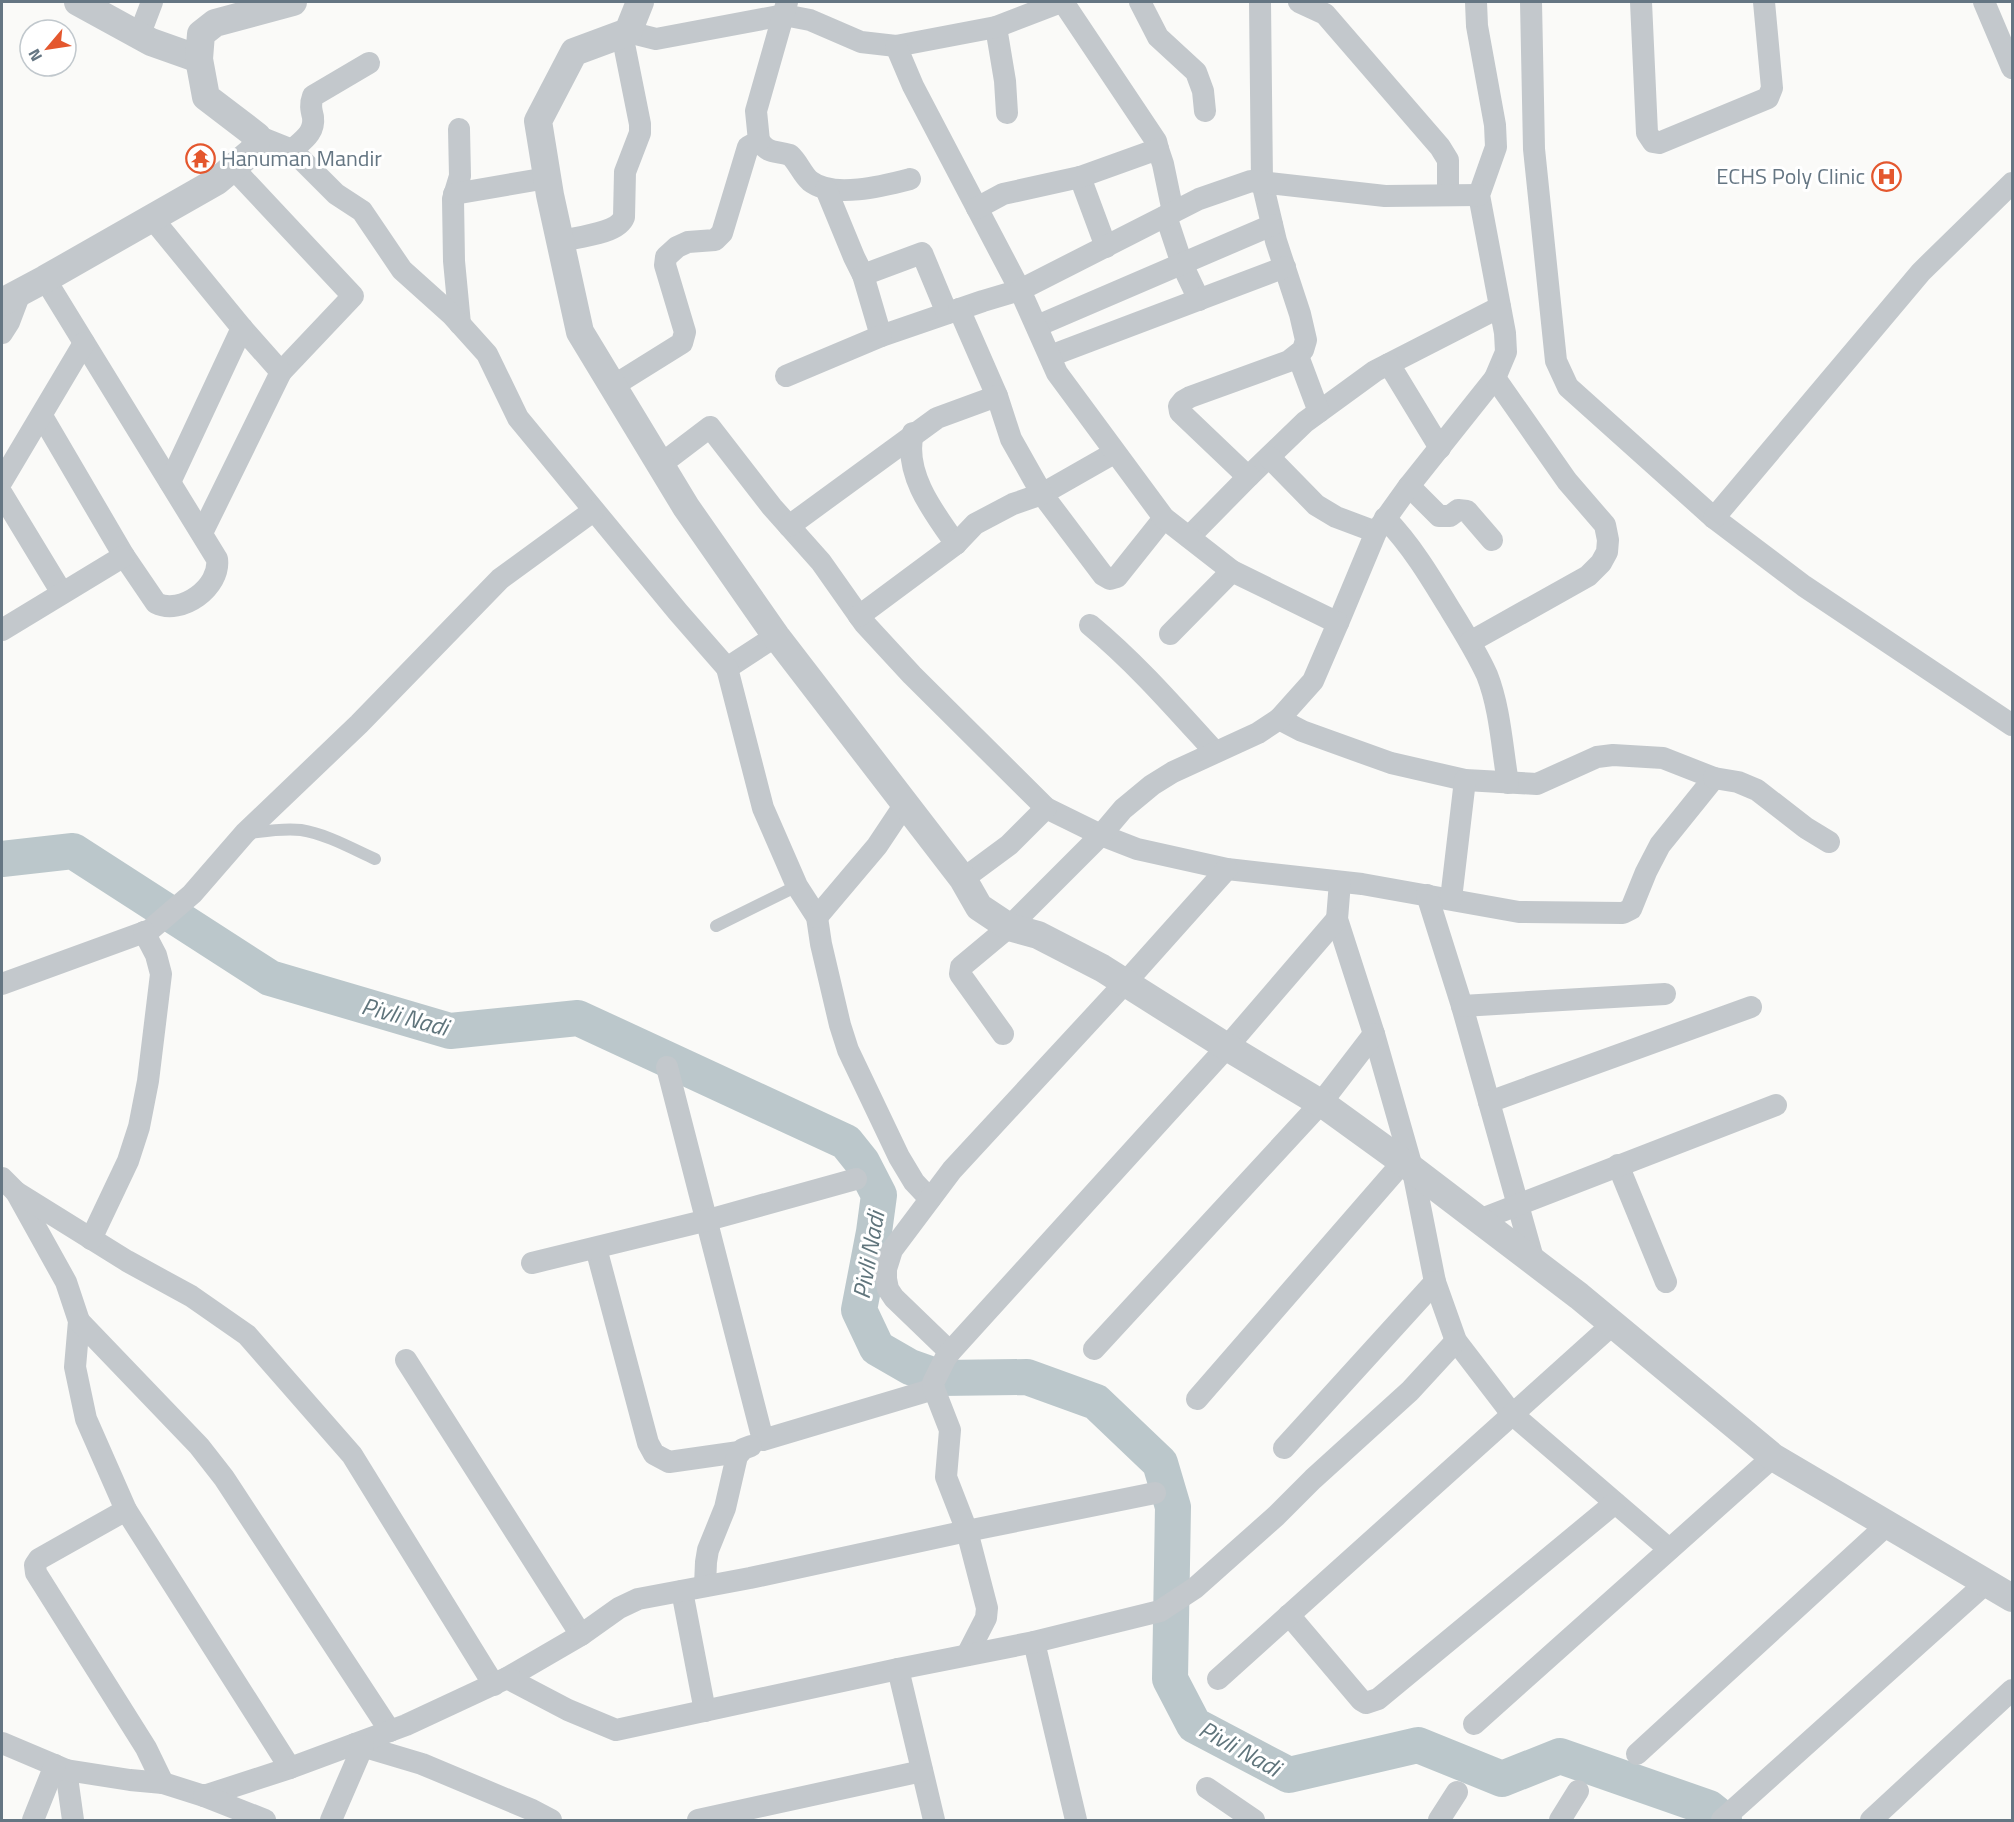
<svg xmlns="http://www.w3.org/2000/svg" width="2014" height="1822" viewBox="0 0 2014 1822" font-family="'Titillium Web',sans-serif">
	<style>
		.lines { fill: none; stroke-linecap: round; stroke-linejoin: round }
		.river { stroke: #bbc7cb; stroke-width: 36 }
		.service { stroke: #c3c8cc; stroke-width: 12 }
		.minor { stroke: #c3c8cc; stroke-width: 22 }
		.tertiary { stroke: #c3c8cc; stroke-width: 28 }
		.labels { text-anchor: middle; dominant-baseline: central; stroke-width: 6; stroke-linejoin: round; paint-order: stroke }
		.poi-label { font-size: 22px; fill: #657683; stroke: #fff; text-anchor: start }
		.water-label { font-size: 24px; font-style: italic; fill: #60757c; stroke: #fff }
	</style>
	<rect width="100%" height="100%" fill="#fafaf8"/>
	<g class="lines">
		<path class="river" d="M2 859 73 851 270 978 450 1031 578 1018 846 1142 862 1162 879 1195 874 1232 859 1310 877 1348 910 1367 941 1378 1027 1377 1096 1402 1160 1463 1173 1507 1170 1679 1194 1725 1289 1775 1418 1745 1502 1779 1560 1756 1709 1808 1724 1820"/>
		<g class="service">
			<path d="M249 833C266 831 283 828 301 830 326 834 351 848 375 859"/>
			<path d="M716 926 797 886"/>
		</g>
		<g class="minor">
			<path d="M1063 2 1156 141 1158 149"/>
			<path d="M1140 2 1158 37 1196 72 1203 91 1205 111"/>
			<path d="M1260 2 1262 182 1276 241 1300 314 1306 340 1303 350 1289 361 1190 397 1183 401 1179 406 1180 412 1244 473 1249 476 1305 422 1375 371 1500 307"/>
			<path d="M1299 2 1325 14 1440 147 1448 160V194"/>
			<path d="M1531 2 1534 149 1556 361 1568 387 1714 518 1804 586 2012 725"/>
			<path d="M1641 2 1647 133 1653 142 1659 143 1768 98 1772 88 1764 2"/>
			<path d="M1984 2 2012 68"/>
			<path d="M996 27 1005 81 1007 113"/>
			<path d="M628 32 656 39 784 15 810 20 861 42 896 46 996 27 1061 2"/>
			<path d="M139 36 152 2"/>
			<path d="M459 129 460 176 453 199 454 261 460 324"/>
			<path d="M257 136 292 150 336 194 362 211 402 270 451 314 487 354 518 418 678 612 727 668 776 636"/>
			<path d="M759 141C770 155 775 150 790 155 798 162 802 174 810 181 833 199 883 186 910 179"/>
			<path d="M292 150C303 140 315 133 313 117 311 109 310 104 313 96L369 63"/>
			<path d="M233 168 353 296 281 372"/>
			<path d="M1080 177 1106 247"/>
			<path d="M826 189 854 257 863 275 881 336 983 301 1020 290 913 86 896 46"/>
			<path d="M454 194 547 178"/>
			<path d="M977 208 1003 194 1080 177 1158 149 1163 164 1173 212"/>
			<path d="M1166 216 1182 264 1199 300"/>
			<path d="M152 218 242 328 281 372 202 533"/>
			<path d="M560 241C577 237 618 234 624 217L625 172 640 133V124L622 34"/>
			<path d="M863 275 922 253 947 313"/>
			<path d="M959 309 997 396"/>
			<path d="M1037 326 1272 225"/>
			<path d="M2 333 9 322 20 293"/>
			<path d="M1050 356 1285 267"/>
			<path d="M1298 356 1319 412"/>
			<path d="M1389 364 1440 448"/>
			<path d="M786 376 881 336"/>
			<path d="M613 386 682 343 685 332 665 265 666 257 677 247 688 242 715 240 722 233 748 147 759 141 756 111 787 2"/>
			<path d="M42 416 124 556 156 603C181 616 221 587 217 559L45 279"/>
			<path d="M913 433C903 473 934 513 956 544"/>
			<path d="M1114 453 1042 494 1103 575 1110 579 1117 577 1164 518"/>
			<path d="M1269 457 1316 505 1336 517 1376 532"/>
			<path d="M660 465 710 427 772 507 821 562 864 623 912 675 1046 808 1101 835 1137 849 1227 869 1362 884 1519 912 1623 913 1631 909 1646 872 1660 845 1714 778 1663 758 1613 755 1597 757 1537 784 1465 780 1391 763 1302 731 1279 719"/>
			<path d="M2 481 84 343"/>
			<path d="M170 482 242 328"/>
			<path d="M1409 486 1439 516H1450L1458 510 1467 511 1492 540"/>
			<path d="M2 494 62 593"/>
			<path d="M1385 518C1412 546 1431 578 1451 611 1464 632 1477 653 1487 675 1500 708 1502 747 1508 783"/>
			<path d="M1714 518 1921 272 2012 183"/>
			<path d="M789 526 937 418 997 396 1011 439 1042 494 1013 504 975 524 956 544 859 616"/>
			<path d="M1189 537 1249 476"/>
			<path d="M1338 623 1376 532 1409 486 1495 378 1506 352 1505 333 1479 195 1496 147 1495 125 1477 26 1476 2"/>
			<path d="M1090 625C1136 663 1175 708 1215 752"/>
			<path d="M2 630 124 556"/>
			<path d="M1170 634 1232 571"/>
			<path d="M1470 642 1588 576 1601 563 1607 552 1608 540 1605 525 1567 481 1495 378"/>
			<path d="M727 668 763 808 797 886 817 917 821 944 840 1025 848 1050 899 1157 914 1182 930 1199"/>
			<path d="M1714 778 1738 782 1757 790 1806 828 1829 842"/>
			<path d="M963 879 1009 845 1046 808"/>
			<path d="M1340 882 1337 919 1374 1034 1413 1171 1435 1282 1456 1341 1512 1414 1669 1549"/>
			<path d="M1427 895 1462 1006 1534 1262"/>
			<path d="M1451 899 1465 780"/>
			<path d="M817 917 877 846 905 804"/>
			<path d="M2 984 150 930 192 894 245 833 359 724 500 579 593 511"/>
			<path d="M1462 1006 1665 994"/>
			<path d="M1003 1034 960 974 961 967 1009 927 1101 835 1123 809 1152 785 1173 772 1258 733 1279 719 1313 681 1338 623 1232 571 1164 518 1057 373 1020 290 1199 199 1251 181 1385 196 1479 195"/>
			<path d="M667 1067 763 1440 934 1389"/>
			<path d="M1489 1102 1751 1007"/>
			<path d="M1618 1165 1666 1282"/>
			<path d="M2 1178 16 1192 66 1282 79 1321 75 1367 86 1419 126 1510 290 1768"/>
			<path d="M16 1192 127 1261 191 1296 247 1335 352 1455 494 1685"/>
			<path d="M1479 1220 1776 1105"/>
			<path d="M91 1239 128 1161 139 1127 148 1081 161 974 156 955 144 932"/>
			<path d="M596 1248 648 1443 654 1454 669 1462 739 1452"/>
			<path d="M532 1263 708 1220 856 1179"/>
			<path d="M79 1321 199 1446 224 1478 390 1731"/>
			<path d="M1094 1349 1321 1103 1374 1034"/>
			<path d="M950 1352 894 1298 888 1289 886 1279V1269L892 1250 952 1170 1125 983 1227 869"/>
			<path d="M406 1360 581 1635"/>
			<path d="M1197 1399 1403 1162"/>
			<path d="M1284 1448 1435 1282"/>
			<path d="M126 1510 39 1559 35 1565 36 1573 146 1748 163 1783"/>
			<path d="M705 1586 706 1562 708 1550 725 1508 737 1456 743 1449 751 1446"/>
			<path d="M682 1591 705 1711"/>
			<path d="M1289 1615 1361 1700 1366 1703 1378 1699 1615 1503"/>
			<path d="M1034 1642 1076 1820"/>
			<path d="M967 1655 986 1618 987 1608 967 1531 946 1477 950 1430 934 1389 933 1383 945 1359 950 1352 1227 1047 1337 919"/>
			<path d="M898 1669 934 1820"/>
			<path d="M507 1678 581 1635 619 1608 638 1599 750 1578 967 1531 1155 1493"/>
			<path d="M1218 1679 1613 1324"/>
			<path d="M1474 1724 1773 1457"/>
			<path d="M2 1743 66 1770 73 1820"/>
			<path d="M355 1744 422 1764 532 1810 551 1820"/>
			<path d="M1637 1754 1887 1525"/>
			<path d="M66 1770 130 1780 163 1783 204 1796 290 1768 406 1725 507 1678 568 1710 616 1730 898 1669 1034 1642 1160 1611 1195 1588 1276 1516 1313 1479 1410 1391 1456 1341"/>
			<path d="M1207 1788 1254 1820"/>
			<path d="M204 1796 265 1820"/>
			<path d="M33 1820 55 1765"/>
			<path d="M331 1820 363 1746"/>
			<path d="M698 1820 922 1771"/>
			<path d="M1439 1820 1457 1792"/>
			<path d="M1560 1820 1578 1791"/>
			<path d="M1722 1820 1986 1583"/>
			<path d="M1871 1820 2012 1690"/>
		</g>
		<g class="tertiary">
			<path d="M78 2 151 42 199 59"/>
			<path d="M640 2 628 32 574 52 538 121 550 195 580 332 686 507 776 636 963 879 979 907 1009 927 1038 935 1102 968 1227 1047 1327 1107 1403 1162 1579 1296 1773 1457 2012 1598"/>
			<path d="M2 302 45 279 217 181 254 150 257 136 206 97 199 59 201 34 215 23 293 2"/>
		</g>
	</g>
	<defs>
		<symbol id="temple-ring" viewBox="-11 -11 22 22"><circle r="9.5" fill="#fff" stroke="#e4572e" stroke-width="1.5"/><path d="M0-6L5-2H3V0L6.5 2.5H4V6H1.5V3h-3V6H-4V2.5H-6.5L-3 0V-2H-5Z" fill="#e4572e"/></symbol>
		<symbol id="hospital-ring" viewBox="-11 -11 22 22"><circle r="9.5" fill="#fff" stroke="#e4572e" stroke-width="1.5"/><path d="M-5-5h3v3.5h4V-5h3V5h-3V1.5h-4V5h-3Z" fill="#e4572e"/></symbol>
	</defs>
	<g fill-rule="evenodd">
		<use href="#temple-ring" x="184" y="142" width="33" height="33"/>
		<use href="#hospital-ring" x="1870" y="160" width="33" height="33"/>
	</g>
	<g class="labels">
		<g class="poi-label">
			<text x="221" y="158">Hanuman Mandir</text>
			<text x="1865" y="176" text-anchor="end">ECHS Poly Clinic</text>
		</g>
		<g class="water-label">
			<text transform="translate(405 1016) rotate(15)">Pivli Nadi</text>
			<text transform="translate(868 1255) rotate(-80)">Pivli Nadi</text>
			<text transform="translate(1240 1748) rotate(29)">Pivli Nadi</text>
		</g>
	</g>
	<rect width="2014" height="1822" fill="none" stroke="#657683" stroke-width="6"/>
	<g transform="translate(48 48) rotate(241)"><circle r="28" fill="#ffffff" stroke="#c1c8cd" stroke-width="1.5"/>
	<path d="M0-4.5L10 22L0 15L-10 22Z" fill="#e4572e"/>
	<text y="-9" font-size="16" font-weight="bold" text-anchor="middle" fill="#657683">N</text>
	</g>
</svg>
